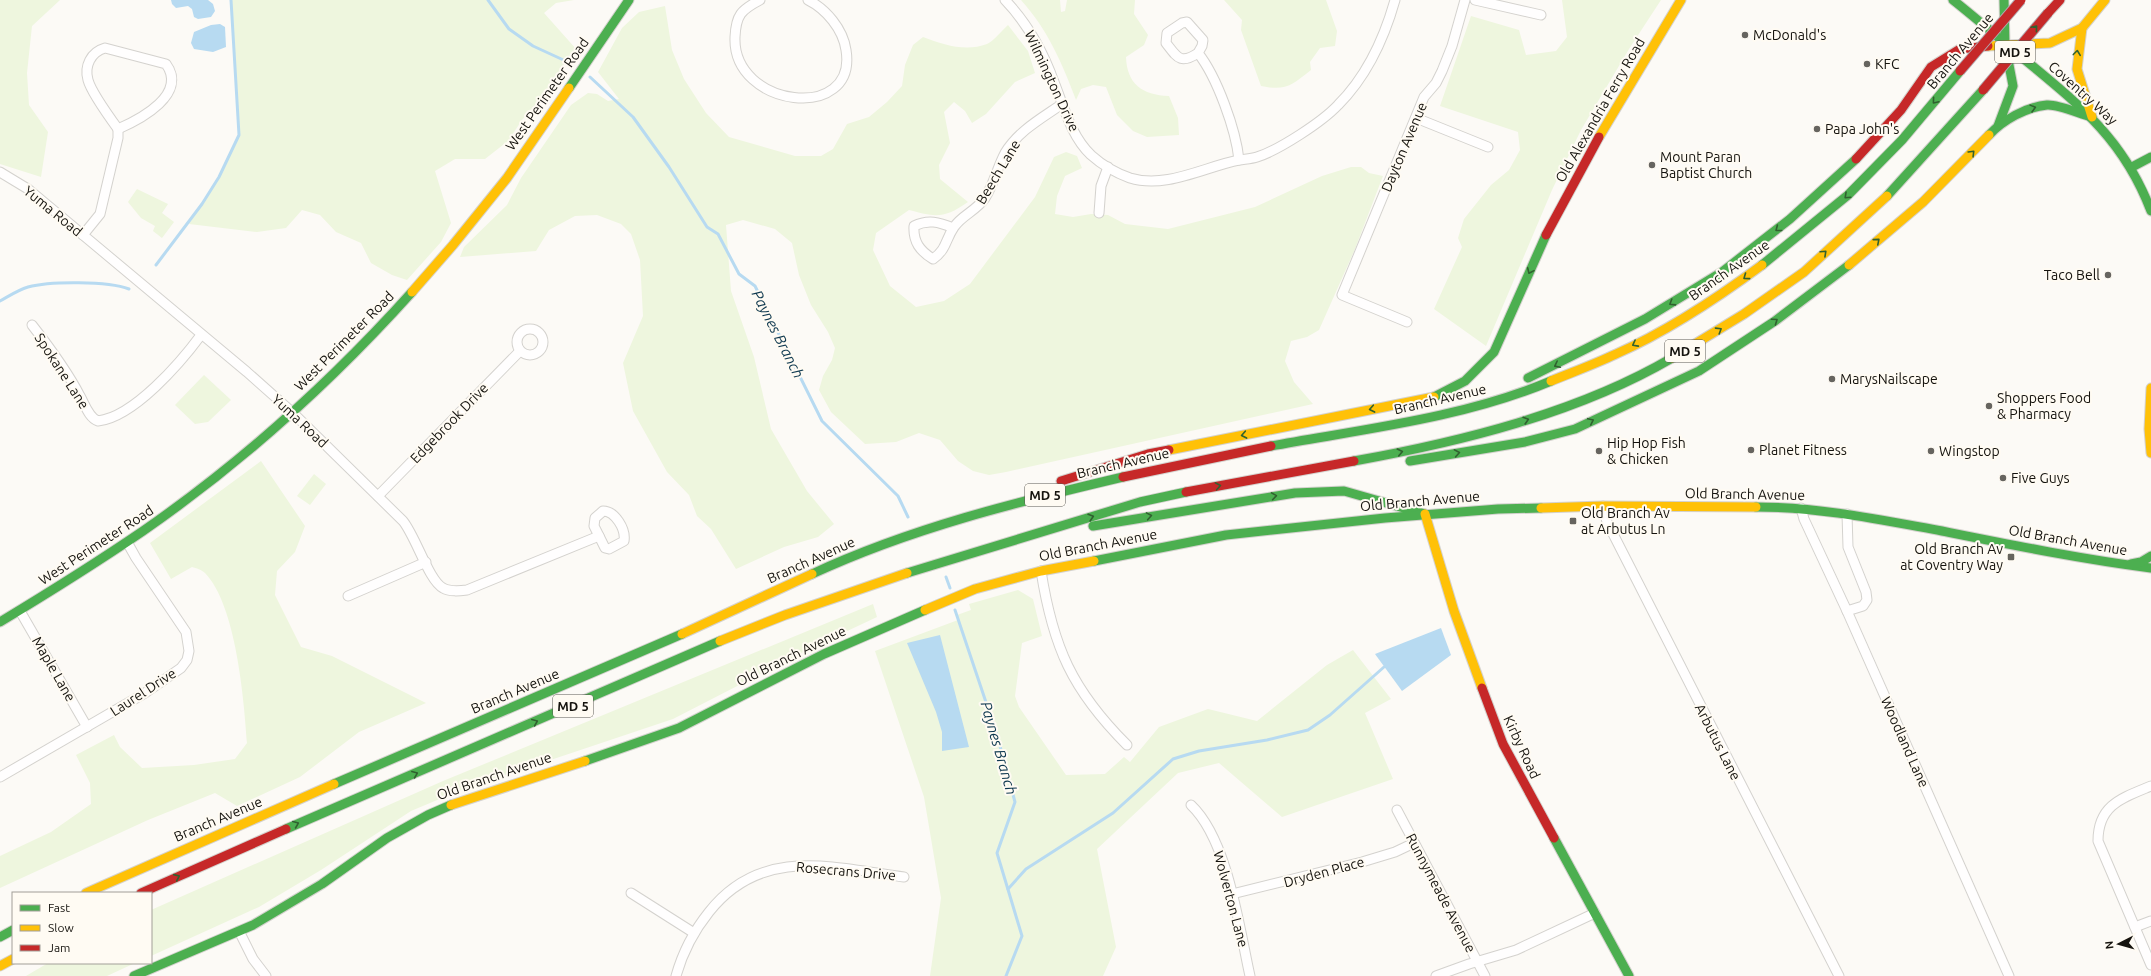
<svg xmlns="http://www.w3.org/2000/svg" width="2151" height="976" viewBox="0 0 2151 976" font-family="Ubuntu,sans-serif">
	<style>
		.green { fill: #eef6de }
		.water { fill: #b7daf1 }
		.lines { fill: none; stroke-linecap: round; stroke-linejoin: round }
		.stream { stroke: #b7daf1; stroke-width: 3 }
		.street-casing { stroke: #d4d2ce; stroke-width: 11 }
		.fast-casing { stroke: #d4d2ce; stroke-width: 11 }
		.slow-casing { stroke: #d4d2ce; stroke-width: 11 }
		.jam-casing { stroke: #d4d2ce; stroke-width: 11 }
		.street { stroke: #fffefe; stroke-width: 9 }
		.fast { stroke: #4caf50; stroke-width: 9 }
		.slow { stroke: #ffc107; stroke-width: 9 }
		.jam { stroke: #c62828; stroke-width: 9 }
		.jam-bridge-casing { stroke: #b1a8af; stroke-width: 11; stroke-linecap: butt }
		.jam-bridge { stroke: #c62828; stroke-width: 9 }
		.oneway { stroke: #30612f }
		.poi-dot { fill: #66645f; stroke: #fffbf3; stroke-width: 1.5 }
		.labels { text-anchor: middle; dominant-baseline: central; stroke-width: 4; stroke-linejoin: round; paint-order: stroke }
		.shield { fill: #fffbf3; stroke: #5b5953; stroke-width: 1 }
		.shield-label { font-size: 13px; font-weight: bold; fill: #15130e }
		.poi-label { font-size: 14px; fill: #15130e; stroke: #fffbf3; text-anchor: start }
		.street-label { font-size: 14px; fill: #15130e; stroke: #fffbf3 }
		.water-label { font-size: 15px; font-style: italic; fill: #0e384f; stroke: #fffbf3 }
	</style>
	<rect width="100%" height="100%" fill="#fcfaf6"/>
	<g class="green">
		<path d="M0 0H60L32 26 27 73 29 105 48 132 41 177 0 164Z"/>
		<path d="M231 0H574L556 3 544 13 577 50 564 64V73L522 120 508 141 485 159H455L435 171 451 223 441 242 407 280 392 275 371 263 361 243 336 232 320 215 302 210 286 228 257 232 189 224 219 177 239 135Z"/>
		<path d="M1021 0H1060L1061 12 1065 11 1067 0H1135L1134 14 1148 35 1144 45 1126 57C1127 84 1142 95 1169 96L1178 118 1179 135 1147 137 1133 131 1117 115 1106 87 1093 85 1081 89 1076 100C1062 63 1048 30 1021 0Z"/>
		<path d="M1224 0H1326L1337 31 1335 46 1320 48 1310 62 1311 70C1291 86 1285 91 1261 86L1241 30 1242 20Z"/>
		<path d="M1562 0H1661L1629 49 1581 130 1552 190 1486 346 1434 309 1462 247 1458 238 1464 219 1491 185 1509 170 1520 150 1518 132 1440 106 1471 16 1519 30 1526 55 1556 51 1567 37Z"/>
		<path d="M665 6 672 50 684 79 706 113 729 137 795 156H821L833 149 847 124 869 117 887 102 902 86 905 65 913 45 923 37C944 45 966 52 987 44 994 41 1002 30 1008 25L1028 51 1035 73 1015 82 986 114 972 123 965 111 954 102 944 112 950 143 939 165 940 179 968 202C944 219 935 217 909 210L876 233 873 250 890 286 916 307 944 301 970 284 1035 197 1054 157 1066 152 1077 156 1082 168 1065 176 1057 196 1055 214 1073 217 1091 214 1108 215 1125 224 1168 229 1255 207 1322 176 1351 167H1361L1369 173 1383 176 1355 249 1319 330 1307 337 1291 341 1285 361 1294 382 1313 404 1006 472 989 475 973 471 958 461 940 440 919 433 896 442 865 444 831 412 819 390 823 376 832 360 835 348 828 332 811 305 799 275 792 243 775 229 743 220 726 225 731 291 754 357 771 429 807 491 834 524 818 537 784 547 736 569 711 529 697 516 689 495 667 472 633 411 623 363 643 316 640 260 631 234 621 224 597 215 575 216 549 230 536 251 460 257 464 247 507 205 521 178 571 105 588 93 597 94 608 101 619 99 598 72 622 28 639 12Z"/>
		<path d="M137 189 168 204 162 213 174 222 162 238 153 231 155 226 141 218 128 202Z"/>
		<path d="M204 375 231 400 208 422 195 424 175 405Z"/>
		<path d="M261 461 305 526 295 552 277 571 275 595 301 647 332 656 426 703 359 732 300 777 237 806 215 793 148 820 0 888V856L51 832 91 804 90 783 76 755 114 735 120 747 142 768 194 765 235 759 247 743C244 699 236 605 205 573 202 570 196 568 192 567L171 579 150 543Z"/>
		<path d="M314 474 326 484 310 505 297 496Z"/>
		<path d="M1018 590 1033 599 1042 636 1022 643 1015 696 1019 707 1066 775 1105 774 1124 757 1130 762 1159 727 1208 709 1257 721 1327 665 1353 650 1391 699 1365 713 1393 779 1282 817 1219 763 1178 773 1097 849 1116 947 1103 976H930L941 898 924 797 875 651 958 620 957 615 971 610 969 604Z"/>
		<path d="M873 604 877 617 809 649 673 719 461 790 411 811 321 870 259 907 151 956V910L443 781Z"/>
		<path d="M48 963H135L107 976H26Z"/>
	</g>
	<g class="water">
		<path d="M171 0H208L213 4 215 11 211 17 198 19 194 17 192 9 188 6 176 8 172 4Z"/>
		<path d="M220 24 225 27 226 47 213 52 194 49 191 43 194 32 211 25Z"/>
		<path d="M1441 628 1451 655 1402 691 1375 654Z"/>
		<path d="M940 635 969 747 942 751V732L936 712 907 643Z"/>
	</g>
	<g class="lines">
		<g class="stream">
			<path d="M488 0 509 29 533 46 570 63"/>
			<path d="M590 77 633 117 669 167 707 227 718 234 739 274 755 286 822 421 898 496 908 517"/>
			<path d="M156 265 202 204 219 177 239 135 231 0"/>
			<path d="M0 301C9 296 18 290 28 287 50 281 108 281 129 289"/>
			<path d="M946 577 950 588"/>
			<path d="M955 610 997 735 1015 802 997 853 1022 936 1006 976"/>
			<path d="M1008 889 1026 869 1113 813 1173 759 1199 751 1267 740 1308 730 1330 715 1384 667"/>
		</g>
		<defs>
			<g id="street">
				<path d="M760 0C741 10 736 15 735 37 732 108 858 123 846 50 843 29 826 9 808 0"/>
				<path d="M1005 0C1028 24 1043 51 1054 82 1064 107 1071 136 1091 155 1101 164 1116 173 1130 178 1166 189 1204 167 1239 160 1245 159 1251 159 1257 157 1279 150 1322 122 1338 105 1367 76 1384 39 1395 0"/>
				<path d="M1475 0 1541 15"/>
				<path d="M105 48 166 64C188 94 141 119 118 129 110 118 91 91 88 80 84 66 91 52 105 48Z"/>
				<path d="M1198 53 1202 46 1203 40 1187 22 1182 23 1167 33 1166 43C1177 57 1180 65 1198 53 1217 77 1236 130 1239 160"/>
				<path d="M1416 118 1488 147"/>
				<path d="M0 172 28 189 247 372 292 412 403 521C416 537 429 581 443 588 450 592 459 591 467 590L599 536"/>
				<path d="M1099 213 1101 186 1108 167"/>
				<path d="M953 228C939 222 928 219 914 226 913 242 920 251 933 259 947 249 945 240 954 227 962 215 976 211 985 198 994 184 997 168 1005 153 1018 131 1042 118 1062 104"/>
				<path d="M83 235 100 214 118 138V129"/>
				<path d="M1407 322 1342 295 1424 97 1436 83 1442 71 1452 46 1465 0"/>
				<path d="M32 325C50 348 67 371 80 396 85 405 89 418 98 421 134 417 181 362 201 335"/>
				<circle cx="530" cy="342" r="13"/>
				<path d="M378 496 520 351"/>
				<path d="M1603 506 1607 522 1839 976"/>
				<path d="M1801 508 1804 519 1847 611 2009 976"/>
				<path d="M603 511C615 511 626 529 624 541L609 549 605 548 594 526 595 518Z"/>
				<path d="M1847 514 1848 547 1866 592 1867 600 1863 606 1847 611"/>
				<path d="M1041 571C1053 647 1072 690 1127 745"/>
				<path d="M348 596 426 562"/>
				<path d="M20 611 87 727"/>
				<path d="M0 777 145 693 181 668 187 660 189 651 186 632 136 558 127 542"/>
				<path d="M2151 786C2122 798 2098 805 2098 841L2151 965"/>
				<path d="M1191 805C1228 840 1239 927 1250 976"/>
				<path d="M1397 810 1485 976"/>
				<path d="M631 893 694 933"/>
				<path d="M1232 894 1362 862 1395 852 1414 843"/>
				<path d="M2135 927 2151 921"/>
				<path d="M239 931 253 959 266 976"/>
				<path d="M676 976C683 951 693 932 709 912 761 846 832 867 904 877"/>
				<path d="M1436 976 1469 964 1516 950 1595 913"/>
			</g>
			<g id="fast">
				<path d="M1953 0C1977 19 2000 39 2024 59 2081 106 2124 140 2151 211"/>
				<path d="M569 88 629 0"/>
				<path d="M1998 126 2013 86 2005 44 2004 0"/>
				<path d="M1989 135C2003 120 2026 107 2047 105 2058 104 2080 114 2092 117"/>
				<path d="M2132 167 2151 157"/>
				<path d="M1887 196 1983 90"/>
				<path d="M1762 265 1848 195 1902 140 1960 71"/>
				<path d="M1528 378 1645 319 1722 272 1790 219 1856 159"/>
				<path d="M1434 397 1465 381 1494 352 1546 235"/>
				<path d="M1271 446C1364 429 1463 418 1551 381"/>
				<path d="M1354 461C1460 442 1578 413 1672 358"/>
				<path d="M1410 461 1525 442 1575 429 1699 371 1775 321 1849 265"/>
				<path d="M1756 507C1820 507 1881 520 1942 531 2012 545 2081 559 2151 568"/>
				<path d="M1093 526 1295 493 1344 491 1425 514"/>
				<path d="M1094 561 1226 535 1385 518 1498 509 1541 508"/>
				<path d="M2131 564 2141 562 2151 556"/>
				<path d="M907 573 1140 502 1186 492"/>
				<path d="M812 574C911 528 1017 502 1123 477"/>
				<path d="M0 622C48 593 96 563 143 531 241 463 332 381 412 292"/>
				<path d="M585 761 679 728 824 654 925 610"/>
				<path d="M334 784 682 634"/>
				<path d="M286 829 720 641"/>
				<path d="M1554 838 1629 976"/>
				<path d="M0 937 13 930"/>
				<path d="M134 976 253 925 322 884 387 838 428 815 451 805"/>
			</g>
			<g id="slow">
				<path d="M2082 28 2077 69 2092 117"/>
				<path d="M1988 46 2050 43 2082 28 2105 0"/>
				<path d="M1599 137 1681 0"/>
				<path d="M1849 265 1923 202 1989 135"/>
				<path d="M412 292 453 245 507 178 569 88"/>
				<path d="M1672 358 1744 314 1804 272 1887 196"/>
				<path d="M1551 381C1573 372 1595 364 1616 354 1668 331 1716 299 1762 265"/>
				<path d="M2151 388 2149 429 2151 453"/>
				<path d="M1169 450 1434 397"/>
				<path d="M1541 508 1603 506 1756 507"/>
				<path d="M1425 514 1454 611 1482 688"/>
				<path d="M925 610 975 589 1041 571 1094 561"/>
				<path d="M682 634 812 574"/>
				<path d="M720 641 785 615 907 573"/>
				<path d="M451 805 585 761"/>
				<path d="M86 893 334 784"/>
				<path d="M0 966 13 959"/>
			</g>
			<g id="jam">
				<path d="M2048 13 2060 0"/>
				<path d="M1856 159 1901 110 1931 67 1960 49 1988 46"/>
				<path d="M1546 235 1599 137"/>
				<path d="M1123 477 1271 446"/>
				<path d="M1061 481 1148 454 1169 450"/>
				<path d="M1186 492 1354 461"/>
				<path d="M1482 688 1503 744 1554 838"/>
				<path d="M141 893 286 829"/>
			</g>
		</defs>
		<use href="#street" class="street-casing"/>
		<use href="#fast" class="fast-casing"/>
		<use href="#slow" class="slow-casing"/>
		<use href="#jam" class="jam-casing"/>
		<use href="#street" class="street"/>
		<use href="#fast" class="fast"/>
		<use href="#slow" class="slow"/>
		<use href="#jam" class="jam"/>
		<defs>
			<g id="jam-bridge">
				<path d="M1960 71 2021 0"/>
				<path d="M1983 90 2048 13"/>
			</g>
		</defs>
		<use href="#jam-bridge" class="jam-bridge-casing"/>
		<use href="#jam-bridge" class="jam-bridge"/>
	</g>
	<defs><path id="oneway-chevron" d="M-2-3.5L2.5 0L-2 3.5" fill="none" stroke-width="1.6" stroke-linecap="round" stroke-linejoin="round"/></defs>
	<g class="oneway">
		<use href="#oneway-chevron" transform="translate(2035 28) rotate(-50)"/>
		<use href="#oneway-chevron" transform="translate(2077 53) rotate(-83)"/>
		<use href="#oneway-chevron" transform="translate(1935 101) rotate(130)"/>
		<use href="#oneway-chevron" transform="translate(2033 108) rotate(-15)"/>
		<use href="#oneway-chevron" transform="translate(1972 153) rotate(-45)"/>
		<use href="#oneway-chevron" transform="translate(1847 196) rotate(137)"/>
		<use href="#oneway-chevron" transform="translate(1778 229) rotate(142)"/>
		<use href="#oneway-chevron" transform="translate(1877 241) rotate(-41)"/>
		<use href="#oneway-chevron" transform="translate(1824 253) rotate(-43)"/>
		<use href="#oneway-chevron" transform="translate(1530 271) rotate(114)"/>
		<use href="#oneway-chevron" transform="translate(1746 277) rotate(144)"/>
		<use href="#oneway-chevron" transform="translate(1672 303) rotate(148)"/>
		<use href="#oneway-chevron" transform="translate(1775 321) rotate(-35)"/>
		<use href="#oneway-chevron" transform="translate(1719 330) rotate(-32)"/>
		<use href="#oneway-chevron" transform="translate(1635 344) rotate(152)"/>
		<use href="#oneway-chevron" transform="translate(1557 365) rotate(153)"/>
		<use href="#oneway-chevron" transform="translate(1372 409) rotate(169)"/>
		<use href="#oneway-chevron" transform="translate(1526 420) rotate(-17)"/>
		<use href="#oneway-chevron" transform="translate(1591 421) rotate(-25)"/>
		<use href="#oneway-chevron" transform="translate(1244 435) rotate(169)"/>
		<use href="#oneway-chevron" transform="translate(1400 452) rotate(-13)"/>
		<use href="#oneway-chevron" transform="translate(1457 453) rotate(-10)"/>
		<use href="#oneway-chevron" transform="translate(1218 486) rotate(-10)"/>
		<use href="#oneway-chevron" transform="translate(1274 496) rotate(-9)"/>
		<use href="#oneway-chevron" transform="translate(1149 516) rotate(-10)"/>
		<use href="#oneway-chevron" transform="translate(1091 517) rotate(-17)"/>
		<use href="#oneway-chevron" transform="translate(535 722) rotate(-23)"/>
		<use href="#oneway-chevron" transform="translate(415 774) rotate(-22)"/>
		<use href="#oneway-chevron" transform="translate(296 824) rotate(-23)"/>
		<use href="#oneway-chevron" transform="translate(177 877) rotate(-24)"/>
	</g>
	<g class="poi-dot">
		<circle cx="1745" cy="35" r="4"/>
		<circle cx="1867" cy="64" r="4"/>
		<circle cx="1817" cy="129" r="4"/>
		<circle cx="1652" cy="165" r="4"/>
		<circle cx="2108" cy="275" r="4"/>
		<circle cx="1832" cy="379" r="4"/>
		<circle cx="1989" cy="406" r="4"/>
		<circle cx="1751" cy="450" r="4"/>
		<circle cx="1599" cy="451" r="4"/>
		<circle cx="1931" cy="451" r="4"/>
		<circle cx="2003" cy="478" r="4"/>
		<rect x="1569" y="517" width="8" height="8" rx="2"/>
		<rect x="2007" y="553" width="8" height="8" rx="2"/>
	</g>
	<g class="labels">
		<g class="shield">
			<rect x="1995" y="41" width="40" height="22" rx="3"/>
			<rect x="1665" y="340" width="40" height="22" rx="3"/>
			<rect x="1025" y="484" width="40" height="22" rx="3"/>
			<rect x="553" y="695" width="40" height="22" rx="3"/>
		</g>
		<g class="shield-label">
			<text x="2015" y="52">MD 5</text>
			<text x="1685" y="351">MD 5</text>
			<text x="1045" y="495">MD 5</text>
			<text x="573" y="706">MD 5</text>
		</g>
		<g class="poi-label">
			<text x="1753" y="35">McDonald's</text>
			<text x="1875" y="64">KFC</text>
			<text x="1825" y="129">Papa John's</text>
			<text x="1660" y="157">Mount Paran<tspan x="1660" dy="16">Baptist Church</tspan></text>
			<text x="2100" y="275" text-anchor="end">Taco Bell</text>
			<text x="1840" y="379">MarysNailscape</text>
			<text x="1997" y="398">Shoppers Food<tspan x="1997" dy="16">&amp; Pharmacy</tspan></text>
			<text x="1607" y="443">Hip Hop Fish<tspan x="1607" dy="16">&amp; Chicken</tspan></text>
			<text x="1759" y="450">Planet Fitness</text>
			<text x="1939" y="451">Wingstop</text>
			<text x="2011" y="478">Five Guys</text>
			<text x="1581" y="513">Old Branch Av<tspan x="1581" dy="16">at Arbutus Ln</tspan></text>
			<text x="2003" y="549" text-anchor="end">Old Branch Av<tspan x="2003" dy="16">at Coventry Way</tspan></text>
		</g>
		<g class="street-label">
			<text transform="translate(1960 51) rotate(-50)">Branch Avenue</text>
			<text transform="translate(1052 81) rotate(65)">Wilmington Drive</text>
			<text transform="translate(2083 93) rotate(42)">Coventry Way</text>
			<text transform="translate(547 94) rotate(-55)">West Perimeter Road</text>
			<text transform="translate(1600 110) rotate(-60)">Old Alexandria Ferry Road</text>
			<text transform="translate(1404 147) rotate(-67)">Dayton Avenue</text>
			<text transform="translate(998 172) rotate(-59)">Beech Lane</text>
			<text transform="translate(53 211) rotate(39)">Yuma Road</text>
			<text transform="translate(1729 270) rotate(-35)">Branch Avenue</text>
			<text transform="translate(344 341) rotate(-45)">West Perimeter Road</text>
			<text transform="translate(62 371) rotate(57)">Spokane Lane</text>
			<text transform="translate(1440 399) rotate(-13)">Branch Avenue</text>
			<text transform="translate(300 421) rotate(43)">Yuma Road</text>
			<text transform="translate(449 423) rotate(-46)">Edgebrook Drive</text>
			<text transform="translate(1123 463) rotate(-13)">Branch Avenue</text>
			<text transform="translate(1745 494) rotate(1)">Old Branch Avenue</text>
			<text transform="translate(1420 501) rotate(-5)">Old Branch Avenue</text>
			<text transform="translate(2068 540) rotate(10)">Old Branch Avenue</text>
			<text transform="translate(96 545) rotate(-33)">West Perimeter Road</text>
			<text transform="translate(1098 545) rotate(-11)">Old Branch Avenue</text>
			<text transform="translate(811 560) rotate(-24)">Branch Avenue</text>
			<text transform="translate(791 656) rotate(-26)">Old Branch Avenue</text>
			<text transform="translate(54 669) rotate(60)">Maple Lane</text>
			<text transform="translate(515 691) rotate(-23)">Branch Avenue</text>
			<text transform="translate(143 692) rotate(-33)">Laurel Drive</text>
			<text transform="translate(1718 742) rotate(63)">Arbutus Lane</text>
			<text transform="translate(1905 742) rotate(66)">Woodland Lane</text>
			<text transform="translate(1522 747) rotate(65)">Kirby Road</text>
			<text transform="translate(494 776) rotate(-19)">Old Branch Avenue</text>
			<text transform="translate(218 819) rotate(-23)">Branch Avenue</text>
			<text transform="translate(846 871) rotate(5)">Rosecrans Drive</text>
			<text transform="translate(1324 872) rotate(-15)">Dryden Place</text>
			<text transform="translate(1441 893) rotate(62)">Runnymeade Avenue</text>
			<text transform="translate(1231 899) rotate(75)">Wolverton Lane</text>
		</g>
		<g class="water-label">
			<text transform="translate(778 334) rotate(63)">Paynes Branch</text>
			<text transform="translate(999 748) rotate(74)">Paynes Branch</text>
		</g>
	</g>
	<rect x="12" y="892" width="140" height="72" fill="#fffbf3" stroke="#a19e97"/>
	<rect x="20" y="905" width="20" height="6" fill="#4caf50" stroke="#a19e97"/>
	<text x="48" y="912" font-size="12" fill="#15130e">Fast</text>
	<rect x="20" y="925" width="20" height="6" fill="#ffc107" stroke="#a19e97"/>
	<text x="48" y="932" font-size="12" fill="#15130e">Slow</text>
	<rect x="20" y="945" width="20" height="6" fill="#c62828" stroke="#a19e97"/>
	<text x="48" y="952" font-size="12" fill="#15130e">Jam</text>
	<g transform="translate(2119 944) rotate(264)" stroke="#fffbf3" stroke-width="3" paint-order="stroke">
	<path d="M0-3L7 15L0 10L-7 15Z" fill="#15130e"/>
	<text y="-6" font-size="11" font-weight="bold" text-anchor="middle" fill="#15130e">N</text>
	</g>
</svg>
